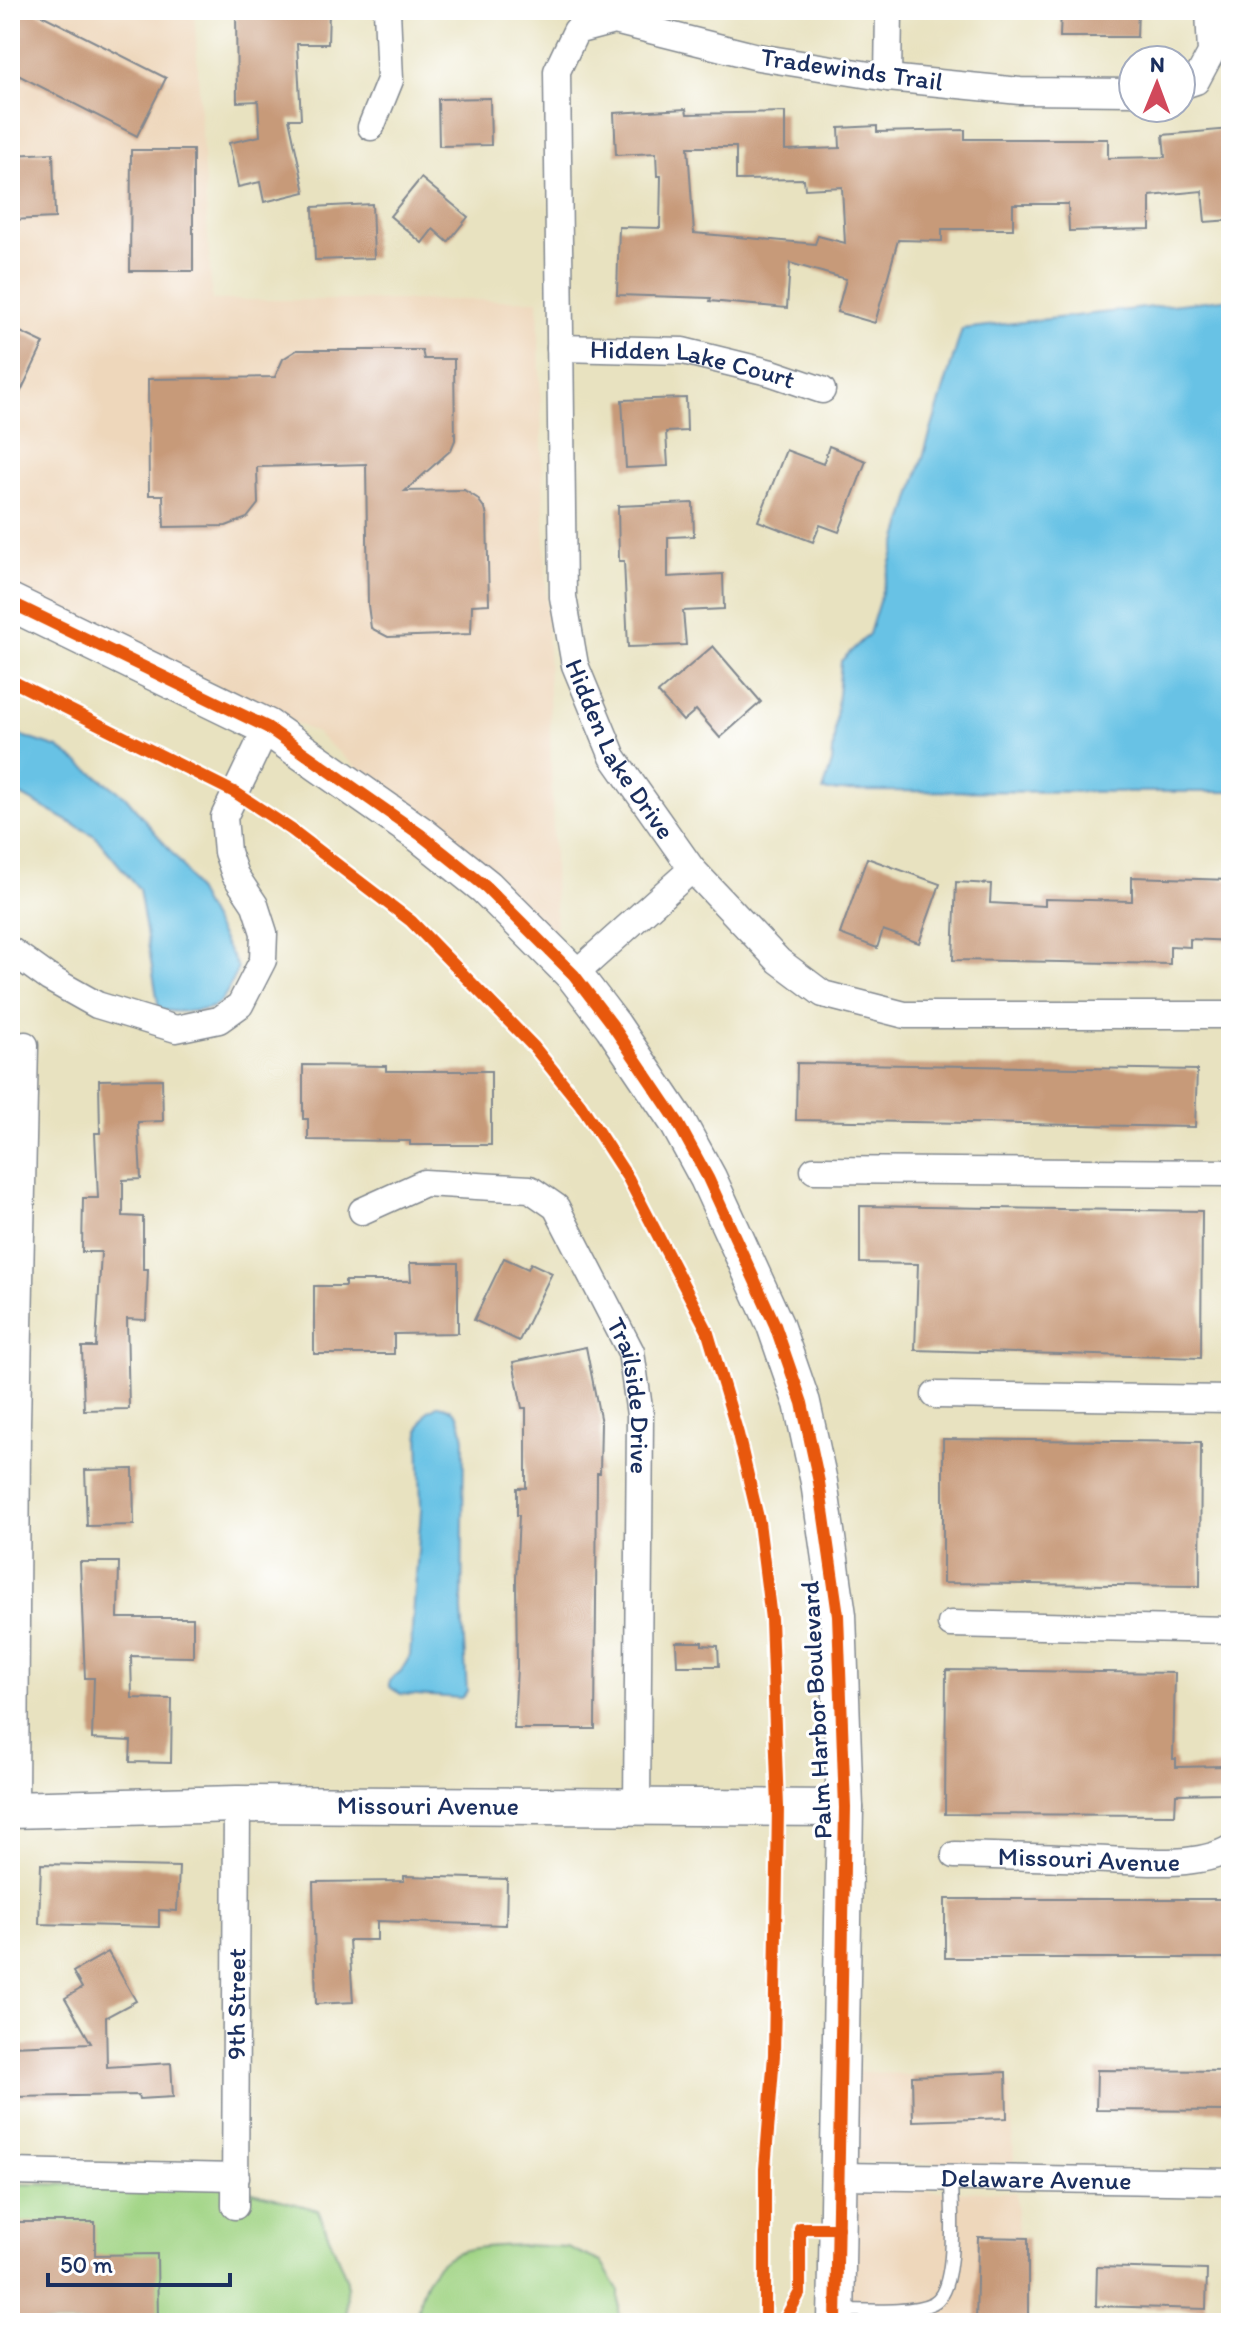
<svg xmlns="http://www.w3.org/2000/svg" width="1241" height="2333" viewBox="0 0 1241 2333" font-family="Itim,sans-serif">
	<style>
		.built { fill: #eed7bb }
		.green { fill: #a1d485; stroke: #5e8272; stroke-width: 2 }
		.water { fill: #67c2e5; stroke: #4178a2; stroke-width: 2 }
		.building { fill: #c79a79; fill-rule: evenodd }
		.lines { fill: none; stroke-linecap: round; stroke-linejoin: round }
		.lane-casing { stroke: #82888f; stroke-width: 15 }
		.street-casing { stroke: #82888f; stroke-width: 29 }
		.secondary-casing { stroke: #82888f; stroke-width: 39 }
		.lane { stroke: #fff; stroke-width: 12 }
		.street { stroke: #fff; stroke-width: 26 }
		.secondary { stroke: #fff; stroke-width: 36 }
		.cycleway-casing { stroke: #fff; stroke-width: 17 }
		.cycleway { stroke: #e8590c; stroke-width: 12 }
		.labels { text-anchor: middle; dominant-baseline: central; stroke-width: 6; stroke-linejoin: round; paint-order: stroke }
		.street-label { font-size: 26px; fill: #1b2f5e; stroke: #fff }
	</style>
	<rect width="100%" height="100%" fill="#fff"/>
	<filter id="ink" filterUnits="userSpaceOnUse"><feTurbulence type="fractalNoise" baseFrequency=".0125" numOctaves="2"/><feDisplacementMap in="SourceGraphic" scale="16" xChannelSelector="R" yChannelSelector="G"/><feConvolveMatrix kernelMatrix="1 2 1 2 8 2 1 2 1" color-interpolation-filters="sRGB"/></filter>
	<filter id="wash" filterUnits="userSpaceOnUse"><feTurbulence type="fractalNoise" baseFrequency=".006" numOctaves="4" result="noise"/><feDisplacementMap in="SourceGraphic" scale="32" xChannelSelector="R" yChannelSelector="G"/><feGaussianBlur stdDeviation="1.8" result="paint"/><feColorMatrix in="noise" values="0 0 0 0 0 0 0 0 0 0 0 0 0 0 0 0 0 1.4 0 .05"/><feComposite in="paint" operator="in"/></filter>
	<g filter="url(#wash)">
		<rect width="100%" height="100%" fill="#e8e2c0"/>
		<g class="built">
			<path d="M10 10H194L212 300H538L556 937 316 733 10 587Z"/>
			<path d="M854 2071 1010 2083 1014 2164 852 2162Z"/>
			<path d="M852 2190 1016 2192 1023 2323H848Z"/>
		</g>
		<g class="green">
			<path d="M10 2184 231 2186 318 2210 347 2280 346 2323H10Z"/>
			<path d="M519 2245 567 2247 601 2262 619 2291V2323H416C416 2312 419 2303 422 2293 437 2243 477 2248 519 2245Z"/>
		</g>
		<g class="water">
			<path d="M1231 298V792L823 791 832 763 841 661 869 634 962 329Z"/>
			<path d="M10 732 58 748 125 796 183 866 238 968C233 978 228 994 220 1002 210 1013 172 1013 159 1009L139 889 95 836 10 789Z"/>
			<path d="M439 1405C460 1409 461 1420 464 1439L462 1610 467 1692 461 1698 401 1694 389 1687V1681L401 1671 410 1656 421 1510 419 1429 427 1412Z"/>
		</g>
		<g id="blocks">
			<g class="building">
				<path d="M10 10H32L166 78 137 136 10 71Z"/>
				<path d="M236 10H329L328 44H297L301 119H289L305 192 264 202 260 182 238 187 229 143 260 136 258 101 237 102Z"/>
				<path d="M1061 10H1138L1137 37H1060Z"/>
				<path d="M490 98 491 145 439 146 438 99Z"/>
				<path d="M686 109 687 114 785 112V150L840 148 839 128 877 126V132L965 130V139H1108V158L1165 157 1163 135 1231 129V220L1205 222 1202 191 1150 196V229L1069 231 1068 204H1013V229H942V241L898 240 875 323 837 312 846 279 790 263 787 308 710 301 711 298 617 295 619 227 660 228 661 176H657L656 153 616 155 614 113ZM688 147H736V180L804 179 805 189 842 187 845 243 818 236 815 244 694 233Z"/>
				<path d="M131 150H193V271H130Z"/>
				<path d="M53 153 55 218 10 220V155Z"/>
				<path d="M421 178 468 217 448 242 433 229 422 243 390 216Z"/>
				<path d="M372 204 374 258 315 260 313 207Z"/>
				<path d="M10 327 44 343 10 414Z"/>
				<path d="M297 350H422L424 359H454L455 440 451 450 405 491 464 490 477 498 485 509 487 516 489 604 472 605 471 634 388 637 371 628 368 605 366 464 257 467 258 504 247 518 226 526 164 527 163 495H149L148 379 275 377 283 359Z"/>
				<path d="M686 398 687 431 666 432 668 466 626 468 622 400Z"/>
				<path d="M829 446 866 461 839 532 820 525 813 542 758 521 786 450 823 464Z"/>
				<path d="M693 503 694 536 668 537V577L723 574 724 609 683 611 686 645 628 647 624 561H619L618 506Z"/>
				<path d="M713 646 761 702 720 738 696 710 683 721 658 693Z"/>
				<path d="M867 858 940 884 919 943 883 930 877 948 840 934Z"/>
				<path d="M1132 877 1231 880V941L1190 939V947L1170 946V964L953 960 956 882 991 884 990 903 1045 906V899L1132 901Z"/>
				<path d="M797 1063 1197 1070 1195 1127 796 1120Z"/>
				<path d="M303 1065 386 1066V1071H491V1145H410V1141L308 1140V1119H303Z"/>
				<path d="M162 1079 163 1121 138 1122 141 1179 123 1180V1216L143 1217V1269H148L146 1320 127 1319 129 1409 84 1410 82 1347H96L101 1252H82L83 1198H98L95 1133H100L99 1080Z"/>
				<path d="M860 1206 1202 1211 1201 1358 915 1350 918 1264 860 1263Z"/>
				<path d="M504 1258 528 1269 531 1263 552 1273 519 1341 474 1320Z"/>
				<path d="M410 1263H458V1333L394 1334V1354H314V1286H345V1281H411Z"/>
				<path d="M586 1347 601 1423 600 1473H597L595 1729H514L517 1666 516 1579 519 1515H517V1488H526V1408H522L513 1362Z"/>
				<path d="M943 1439 1201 1442 1200 1586 943 1583Z"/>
				<path d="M133 1469 134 1525 87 1526 85 1470Z"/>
				<path d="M80 1562H119L118 1618H193V1657L131 1656 132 1698 172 1699 171 1763 130 1762 131 1741 92 1739 94 1678H85Z"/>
				<path d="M676 1642H702V1645L718 1646 719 1666H677Z"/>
				<path d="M946 1670 1175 1673 1173 1759H1176V1767L1222 1766 1223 1793 1176 1794 1175 1815 945 1814Z"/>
				<path d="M41 1864 179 1867 177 1911 159 1910V1927L39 1924Z"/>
				<path d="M404 1876 507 1879 506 1925 377 1921V1940H349L353 2002 316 2004 313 1882 404 1881Z"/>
				<rect x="945" y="1899" width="285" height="59"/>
				<path d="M108 1952 136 2001 106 2017 107 2067 171 2063 173 2097 139 2099 138 2095 10 2097V2046L91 2043 65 1998 82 1988 73 1972Z"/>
				<path d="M1097 2070 1231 2071V2111L1096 2110Z"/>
				<path d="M1006 2072 1007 2118 913 2121 912 2076Z"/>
				<path d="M10 2222H95V2255L157 2254 158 2323H10Z"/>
				<path d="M978 2237 1028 2238V2323H976Z"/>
				<path d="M1097 2267 1207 2270 1206 2309 1096 2306Z"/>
			</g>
		</g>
	</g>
	<g filter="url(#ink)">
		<use href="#blocks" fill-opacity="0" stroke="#82888f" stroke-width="2"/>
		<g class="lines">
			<defs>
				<path id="lane" d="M840 2310C865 2310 911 2314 933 2303 959 2290 951 2204 951 2178"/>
				<g id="street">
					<path d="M888 78 889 10"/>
					<path d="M1181 86 1196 81 1211 53 1209 10"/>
					<path id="s1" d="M1133 92 1020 91 888 78 758 57 614 21 576 31 557 71 563 597 575 665 613 757 692 869 779 961 823 994 905 1015H1231"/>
					<path d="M371 127 390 80 387 10"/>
					<path id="s2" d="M560 348 683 351 772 373 822 390"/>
					<path d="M10 950 49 978 97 1005 176 1029 219 1020 240 1005 263 960 264 933 255 905 235 875 227 852 224 817 267 727"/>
					<path d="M574 975 692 869"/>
					<path d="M814 1170 1231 1173"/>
					<path id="s3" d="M362 1211 424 1183 530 1189 556 1207 631 1352 640 1415 637 1806"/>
					<path d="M935 1395 1231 1399"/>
					<path d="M951 1624 1231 1630"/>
					<path d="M15 1810 17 1423 25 1045"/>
					<path id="s4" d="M955 1855C998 1856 1041 1857 1085 1859 1126 1860 1196 1870 1231 1848"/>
					<path d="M10 2172 236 2177"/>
					<path id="s5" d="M840 2176 1231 2182"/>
					<path id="s6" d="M235 2206 237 1804"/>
				</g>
				<g id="secondary">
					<path d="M10 602 267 727 421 835 486 887 574 975 613 1026 677 1121 708 1178 775 1325 802 1403 819 1482 838 1615 845 1808 836 2323"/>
					<path id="s7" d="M10 1810 237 1804 845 1808"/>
				</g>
			</defs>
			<use href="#lane" class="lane-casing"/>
			<use href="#street" class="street-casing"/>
			<use href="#secondary" class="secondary-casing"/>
			<use href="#lane" class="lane"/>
			<use href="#street" class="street"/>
			<use href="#secondary" class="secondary"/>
			<defs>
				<g id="cycleway">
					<path d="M10 602 267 727 421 835 486 887 574 975 613 1026 677 1121 708 1178 775 1325 802 1403 819 1482 838 1615 845 1808 836 2323"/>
					<path d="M10 680 236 793 292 830 411 921 534 1047 580 1104 628 1178 707 1330 738 1434 759 1522 771 1619 778 1807 774 2055 765 2169V2323"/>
					<path d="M783 2323 800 2292V2228H838"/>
				</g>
			</defs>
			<use href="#cycleway" class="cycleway-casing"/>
			<use href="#cycleway" class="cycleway"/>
		</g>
	</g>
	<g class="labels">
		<g class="street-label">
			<text transform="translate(852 69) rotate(8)">Tradewinds Trail</text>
			<text stroke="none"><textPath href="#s2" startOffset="134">Hidden Lake Court</textPath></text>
			<text stroke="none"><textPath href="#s1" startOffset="1300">Hidden Lake Drive</textPath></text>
			<text stroke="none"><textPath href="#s3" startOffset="412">Trailside Drive</textPath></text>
			<text transform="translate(816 1710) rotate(-93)">Palm Harbor Boulevard</text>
			<text stroke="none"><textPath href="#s7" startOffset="418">Missouri Avenue</textPath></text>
			<text stroke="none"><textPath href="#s4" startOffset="134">Missouri Avenue</textPath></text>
			<text stroke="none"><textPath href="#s6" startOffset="202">9th Street</textPath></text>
			<text stroke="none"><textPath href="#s5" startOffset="196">Delaware Avenue</textPath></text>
		</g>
	</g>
	<rect width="1241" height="2333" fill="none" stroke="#fff" stroke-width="40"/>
	<g transform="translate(1157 84) rotate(1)"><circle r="38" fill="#ffffff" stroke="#a4acbf" stroke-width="2"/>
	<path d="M0-6L14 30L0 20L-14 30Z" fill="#d1495b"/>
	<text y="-12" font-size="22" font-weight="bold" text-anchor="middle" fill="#1b2f5e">N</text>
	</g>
	<path d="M48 2273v12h182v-12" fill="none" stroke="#1b2f5e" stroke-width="4"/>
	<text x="60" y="2273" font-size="24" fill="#1b2f5e" stroke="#ffffff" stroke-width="6" paint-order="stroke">50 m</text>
</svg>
